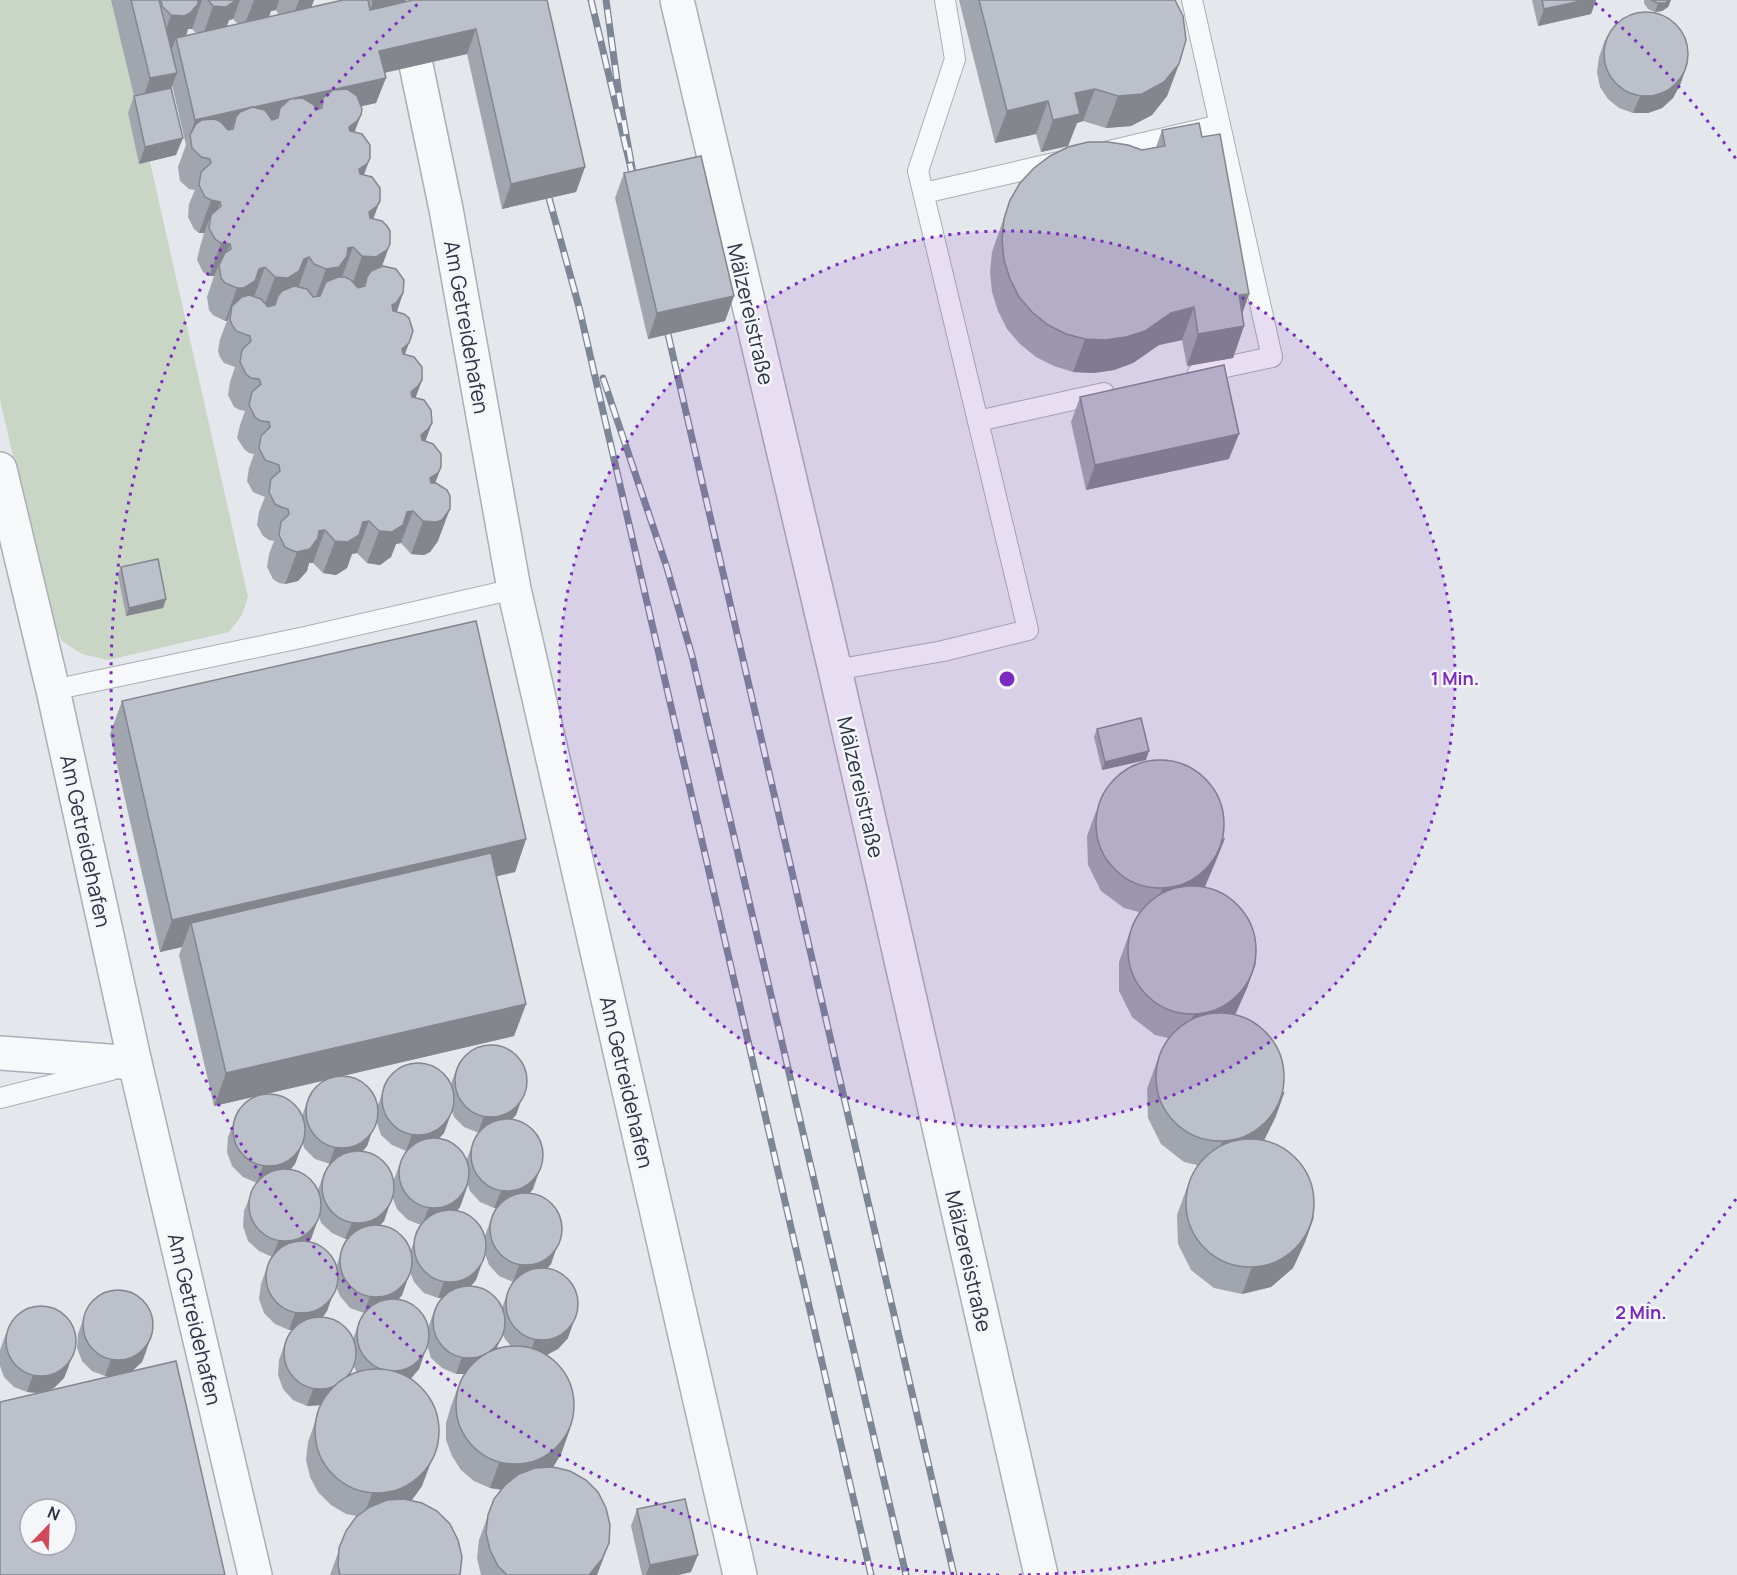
<svg xmlns="http://www.w3.org/2000/svg" width="1737" height="1575" viewBox="0 0 1737 1575" font-family="Manrope,sans-serif">
	<style>
		.green { fill: #c9d6c5 }
		.lines { fill: none; stroke-linecap: round; stroke-linejoin: round }
		.lane-casing { stroke: #a9aeb7; stroke-width: 22 }
		.street-casing { stroke: #a9aeb7; stroke-width: 36 }
		.lane { stroke: #f7f8fa; stroke-width: 20 }
		.street { stroke: #f7f8fa; stroke-width: 33 }
		.rail-casing { stroke: #7d8696; stroke-width: 7 }
		.rail { stroke: #f4f6f9; stroke-width: 4.5; stroke-dasharray: 14; stroke-linecap: butt }
		.wall { fill: #a1a5ae; fill-rule: evenodd }
		.shaded-wall { fill: #83868d }
		.building { fill: #bbc0ca; stroke: #83868d; stroke-width: 1.5; fill-rule: evenodd }
		.ring { fill: none; stroke: #7b2cbf; stroke-width: 3; stroke-dasharray: 3 6 }
		.labels { text-anchor: middle; dominant-baseline: central; stroke-width: 5; stroke-linejoin: round; paint-order: stroke }
		.street-label { font-size: 21px; fill: #2b3445; stroke: #f4f6f9 }
		.centre { fill: #7b2cbf; stroke: #f4f6f9; stroke-width: 3 }
		.ring-label { font-size: 18px; text-anchor: middle; font-weight: bold; fill: #7b2cbf; stroke: #f4f6f9; stroke-width: 5; stroke-linejoin: round; paint-order: stroke }
	</style>
	<rect width="100%" height="100%" fill="#e4e7ec"/>
	<path class="green" d="M0 0H112L138 111 128 113 139 163 150 162 248 597 242 615 229 632 108 660 82 654 62 641 51 619 0 400Z"/>
	<g class="lines">
		<defs>
			<g id="lane">
				<path d="M1192 0 1272 357 1198 373"/>
				<path d="M1105 152 1220 125"/>
				<path d="M924 193 1059 162"/>
				<path d="M978 421 1104 393"/>
				<path d="M835 670 943 651 1028 630 918 171 955 59 945 0"/>
				<path d="M53 690 305 637 514 589"/>
				<path d="M0 1098 111 1070"/>
			</g>
			<g id="street">
				<path d="M677 0 835 670 1041 1575"/>
				<path d="M416 65 446 209 514 589 740 1575"/>
				<path d="M0 469 53 690 135 1063 255 1575"/>
				<path d="M0 1053 135 1063"/>
			</g>
		</defs>
		<use href="#lane" class="lane-casing"/>
		<use href="#street" class="street-casing"/>
		<use href="#lane" class="lane"/>
		<use href="#street" class="street"/>
		<defs>
			<g id="rail">
				<path d="M591 0 636 190 619 95 606 0"/>
				<path d="M549 198 579 307 871 1575"/>
				<path d="M668 334 954 1575"/>
				<path d="M603 378 667 568 692 656 906 1575"/>
			</g>
		</defs>
		<use href="#rail" class="rail-casing"/>
		<use href="#rail" class="rail"/>
	</g>
	<g class="wall">
		<path d="M111 0H314L311 7 343 0H406V2L547 0 585 167 576 192 502 209 467 54 384 73 376 103 361 106 354 132 370 158 364 175 374 219 390 244 382 266 403 293 397 312 405 354 422 380 415 398 432 423 425 441 441 467 435 483 438 541 430 552 424 555 411 554 401 543 396 544 391 557 380 565 367 563 357 553 352 554 347 568 336 575 323 573 313 563H309L307 571 298 581 285 584 279 583 273 579 267 567 269 554 274 541 269 540 263 536 257 525 259 512 265 497 253 492 247 481 249 468 254 454 249 453 244 449 237 438 240 425 245 411 240 410 234 407 228 395 230 382 235 367 224 363 220 357 218 351 220 339 227 321H225L213 315 209 310 207 297 214 276H209L203 272 197 260 200 247 204 233H199L194 229 188 217 189 204 195 190 189 189 180 181 178 167 186 145 172 85 171 88 176 155 139 164 128 113 134 96ZM276 10 279 15 269 17 271 11ZM233 19 238 24 227 26 229 20ZM188 29H192L196 33 186 35Z"/>
		<path d="M959 0H1175L1179 64 1167 96 1152 115 1131 126 1106 128 1083 121 1077 123 1068 146 1041 152 1036 134 995 143Z"/>
		<path d="M1532 0H1596L1591 14 1538 26Z"/>
		<path d="M1644 0H1671L1668 7 1662 11 1655 12 1648 9 1644 3Z"/>
		<path d="M1605 40 1686 68 1680 85 1673 98 1662 108 1648 113H1633L1619 108 1608 99 1600 87 1597 72 1599 57Z"/>
		<path d="M1162 130 1202 137 1249 294 1242 314 1244 326 1233 358 1187 366 1182 340 1159 345 1133 363 1114 370 1094 373 1073 372 1054 366 1036 357 1020 344 1007 329 998 311 992 292 990 272 992 252 1010 200 1142 150 1156 147Z"/>
		<path d="M624 173 734 296 725 321 648 339 615 198Z"/>
		<path d="M1080 397 1229 459 1086 490 1071 422Z"/>
		<path d="M121 567 166 599 163 608 126 616 118 575Z"/>
		<path d="M122 701 526 839 515 872 497 876 526 1004 514 1036 341 1076 377 1112 378 1105 384 1088 451 1084 456 1070 522 1098 516 1115 511 1120 533 1189 529 1194 557 1246 551 1264 547 1269 568 1338 558 1349 547 1355 570 1429 561 1454 553 1467 609 1543 597 1575H481L477 1558 479 1540 494 1499 501 1490 490 1488 474 1481 461 1470 452 1456 446 1440V1423L451 1406 460 1381 464 1374H456L442 1368 431 1358 427 1345 419 1369 410 1379 422 1486 411 1501 460 1575H330L346 1531 357 1516 346 1514 331 1505 318 1492 310 1477 306 1460 308 1442 321 1405 307 1406 293 1400 283 1389 278 1375 279 1360 285 1343 292 1330H289L275 1324 264 1313 259 1299 261 1284 267 1267 272 1257 259 1251 248 1241 243 1226 244 1211 251 1194 257 1183 243 1177 232 1166 227 1152 228 1137 235 1120 302 1116 307 1102 326 1080 214 1106 179 955 182 947 160 952 110 734ZM452 1111 454 1117 464 1127 479 1133 472 1145 467 1159 439 1138 444 1133ZM377 1117 376 1120 381 1135 392 1145 406 1151 400 1163 393 1182 362 1152 367 1146ZM303 1143 304 1148 315 1159 330 1164 323 1176 318 1190 290 1170 295 1164ZM468 1185 470 1191 480 1202 494 1208H497L491 1219 485 1236 456 1211 460 1207ZM392 1196 397 1209 408 1220 421 1225 416 1235 411 1250 380 1225 384 1221ZM319 1216 321 1223 332 1233 345 1239H348L342 1250 336 1267 308 1242 311 1239ZM485 1254 489 1265 499 1276 513 1282 507 1294 502 1308 471 1286 476 1280ZM410 1272 414 1282 424 1293 438 1298H441L434 1311 428 1328 398 1300 402 1295ZM336 1286 340 1296 350 1308 364 1313 358 1325 353 1339 322 1318 327 1311ZM502 1332 505 1339 511 1346 497 1348ZM353 1364 357 1373 350 1375Z"/>
		<path d="M1097 729 1146 760 1102 770 1094 737Z"/>
		<path d="M1096 811 1225 838 1215 863 1204 888 1256 963 1247 988 1235 1015 1276 1116 1264 1141 1314 1217 1305 1242 1293 1268 1271 1287 1242 1294 1214 1288 1191 1270 1178 1244 1177 1215 1186 1190 1197 1165 1184 1162 1161 1144 1148 1118 1147 1089 1156 1064 1168 1038 1155 1035 1132 1017 1119 991V962L1128 937 1139 912 1124 908 1101 891 1088 865 1087 836Z"/>
		<path d="M84 1317 147 1349 142 1362 131 1372 39 1393 27 1392 14 1387 4 1377 0 1366V1350L6 1333 69 1366 64 1378 54 1388 44 1392 110 1376H105L92 1371 82 1361 77 1348 78 1334Z"/>
		<path d="M637 1509 691 1572 678 1575H642L631 1526Z"/>
	</g>
	<g class="shaded-wall">
		<path d="M198 0H202L192 29H188L186 36 176 38 172 49 160 47 171 15Z"/>
		<path d="M236 0H240L233 19 229 20 224 33 202 38 213 6Z"/>
		<path d="M254 0H279L276 10 271 11 266 24 243 29Z"/>
		<path d="M299 0H314L311 8 291 21Z"/>
		<path d="M383 0H406L396 27 361 35 373 2Z"/>
		<path d="M1585 0H1596L1591 14 1538 26 1544 9Z"/>
		<path d="M1669 0H1671L1668 7 1662 11 1655 12 1658 3Z"/>
		<path d="M476 29 467 54 370 76 379 51Z"/>
		<path d="M1179 64 1167 96 1152 115 1131 126 1106 128 1118 96Z"/>
		<path d="M1686 68 1680 85 1673 98 1662 108 1648 113H1633L1640 96Z"/>
		<path d="M177 73 165 105 138 111 150 78Z"/>
		<path d="M386 78 376 103 319 116 323 98 317 116 278 118 280 108 274 126 233 129 236 117 229 136 190 135 195 120Z"/>
		<path d="M1095 89 1083 121 1077 123 1068 146 1041 152 1053 120 1075 93Z"/>
		<path d="M1048 101 1036 134 995 143 1007 111Z"/>
		<path d="M361 115 349 147V127Z"/>
		<path d="M183 138 176 155 139 164 145 147Z"/>
		<path d="M370 158 358 190 359 169Z"/>
		<path d="M585 167 576 192 502 209 511 184Z"/>
		<path d="M211 200 220 202 210 230 211 215 204 233H199Z"/>
		<path d="M380 201 368 233 369 212Z"/>
		<path d="M221 243 230 244 220 273 219 265 214 276H209Z"/>
		<path d="M390 244 378 277H367L362 290 351 288 362 256Z"/>
		<path d="M353 247 341 280 314 302 326 269 348 248Z"/>
		<path d="M309 257 298 289 278 296 272 310 263 309 275 277 304 259Z"/>
		<path d="M265 267 253 300 232 306 227 321H225L237 288 259 269Z"/>
		<path d="M403 293 392 325V305Z"/>
		<path d="M1249 294 1238 326 1239 295Z"/>
		<path d="M734 296 725 321 648 339 657 313Z"/>
		<path d="M1194 307 1182 340 1159 345 1133 363 1114 370 1094 373 1073 372 1085 339 1171 313Z"/>
		<path d="M1244 326 1233 358 1187 366 1198 334Z"/>
		<path d="M409 343 397 376 402 349Z"/>
		<path d="M422 380 410 413 411 392Z"/>
		<path d="M432 423 420 456 421 435Z"/>
		<path d="M1239 434 1229 459 1086 490 1095 465Z"/>
		<path d="M441 467 429 500 430 478Z"/>
		<path d="M450 509 438 541 430 552 424 555 411 554 423 521Z"/>
		<path d="M413 511 401 543 396 544 391 557 380 565 367 563 379 531 407 512Z"/>
		<path d="M369 521 357 553 352 554 347 568 336 575 323 573 335 541 363 522Z"/>
		<path d="M325 530 313 563H309L307 571 298 581 285 584 297 552 319 531Z"/>
		<path d="M166 599 163 608 126 616 129 608Z"/>
		<path d="M1149 751 1146 760 1102 770 1105 762Z"/>
		<path d="M1225 838 1215 863 1204 889 1153 914 1162 889Z"/>
		<path d="M526 839 515 872 196 944 191 923 182 947 160 952 172 920Z"/>
		<path d="M1256 963 1247 988 1235 1015 1184 1041 1193 1016Z"/>
		<path d="M526 1004 514 1036 214 1106 226 1073Z"/>
		<path d="M1285 1091 1276 1116 1263 1142 1213 1167 1222 1142Z"/>
		<path d="M522 1098 516 1115 506 1126 493 1133H478L484 1116Z"/>
		<path d="M450 1116 444 1133 434 1144 406 1151 412 1134Z"/>
		<path d="M373 1129 367 1146 357 1158 344 1164H329L335 1147Z"/>
		<path d="M301 1147 295 1164 285 1176 257 1183 263 1166Z"/>
		<path d="M539 1172 533 1189 523 1201 509 1207 494 1208 501 1191Z"/>
		<path d="M466 1190 460 1207 450 1219 422 1226 428 1209Z"/>
		<path d="M390 1204 384 1221 374 1232 360 1239H345L352 1222Z"/>
		<path d="M1314 1217 1305 1242 1293 1268 1271 1287 1242 1294 1251 1269Z"/>
		<path d="M317 1222 311 1239 301 1250 272 1257 279 1240Z"/>
		<path d="M557 1246 551 1264 541 1275 528 1281 513 1282 519 1265Z"/>
		<path d="M482 1263 476 1280 466 1291 453 1298H438L444 1281Z"/>
		<path d="M408 1278 402 1295 392 1307 379 1313H364L370 1296Z"/>
		<path d="M333 1294 327 1311 318 1323 304 1329 289 1330 295 1313Z"/>
		<path d="M574 1321 568 1338 558 1349 544 1356H529L535 1339Z"/>
		<path d="M153 1332 142 1362 132 1371 119 1377 105 1376 111 1359Z"/>
		<path d="M500 1339 494 1356 471 1374H456L462 1357Z"/>
		<path d="M75 1349 64 1378 54 1388 41 1393 27 1392 33 1375Z"/>
		<path d="M425 1352 419 1369 409 1381 387 1370Z"/>
		<path d="M352 1370 345 1387 322 1405 307 1406 313 1389Z"/>
		<path d="M570 1429 561 1454 552 1469 507 1490 490 1488 499 1463Z"/>
		<path d="M438 1444 422 1486 412 1500 398 1511 363 1518 372 1493Z"/>
		<path d="M609 1543 597 1575H589Z"/>
		<path d="M698 1555 691 1572 678 1575H646L650 1565Z"/>
	</g>
	<g class="building">
		<path d="M131 0H159L177 73 150 78Z"/>
		<path d="M161 0H198V4L190 13 184 16 171 15 162 6Z"/>
		<path d="M208 0H236L226 7 213 6Z"/>
		<path d="M343 0H368L370 10 413 0H547L585 167 511 184 476 29 379 51 386 78 254 107H252L248 108 195 120 176 38Z"/>
		<path d="M372 0H383L373 2Z"/>
		<path d="M979 0H1175L1183 16 1186 40 1179 64 1164 82 1142 94 1118 96 1095 89 1075 93 1080 114 1053 120 1048 101 1007 111Z"/>
		<path d="M1542 0H1585L1544 9Z"/>
		<path d="M1651 0H1669L1665 3H1658Z"/>
		<circle cx="1646" cy="54" r="42"/>
		<path d="M171 88 183 138 145 147 134 96Z"/>
		<path d="M347 89 357 96 362 109 361 115 357 121 349 127 350 131 362 134 370 145V158L367 164 359 169 360 174 372 177 380 188V201L377 206 369 212 370 218 382 221 387 226 390 231V244L387 250 376 257 362 256 353 247 348 248 347 256 339 267 326 269 314 264 309 257 304 259 299 271 288 278 275 277 265 267 259 269 255 281 244 288H237L225 283 221 278 219 265 225 253 231 249 230 244 221 243 215 239 209 228 211 215 221 206 220 202 211 200 205 197 199 185 201 172 211 163 210 159 201 157 192 148 190 135 196 124 202 120 215 119 221 122 228 130 233 129 236 117 240 112 252 107 265 110 272 120 278 118 280 108 290 99 303 98 314 105 316 110 322 108 323 98 333 90Z"/>
		<path d="M1199 123 1202 137 1220 134 1249 294 1239 295 1244 326 1198 334 1194 307 1171 313 1145 331 1126 337 1105 340 1085 339 1066 334 1048 325 1032 312 1019 297 1010 279 1004 260 1002 240 1004 219 1010 200 1020 183 1034 168 1050 156 1068 147 1088 142H1108L1128 145 1142 150 1165 146 1162 130Z"/>
		<path d="M701 156 734 296 657 313 624 173Z"/>
		<path d="M383 266 396 269 404 280 403 293 396 303 392 305 393 311 404 314 409 318 413 331 409 343 402 349 403 354 414 357 422 367V380L418 386 411 392 412 397 424 400 431 410 432 423 428 429 421 435 422 440 433 444 441 454V467L438 473 430 478 431 483H436L447 490 450 496V509L442 520 436 522 423 521 413 511 407 512 403 525 392 532 379 531 369 521 363 522 359 535 348 542 335 541 325 530 319 531 318 538 310 549 297 552 291 550 285 547 279 535 281 522 289 514 288 509 281 507 275 504 269 492 271 479 280 471 279 465 265 460 259 448 261 436 270 427 269 422 261 421 255 417 249 405 252 392 261 384 259 379 251 378 246 374 240 362 242 350 251 341 250 336 236 331 232 325 230 319 232 306 242 297 249 295 261 299 268 307 275 305 278 296 282 291 294 286 307 289 313 297 320 296 326 282 338 277H345L351 280 358 288 365 286 367 277 371 271Z"/>
		<path d="M1224 365 1239 434 1095 465 1080 397Z"/>
		<path d="M158 559 166 599 129 608 121 567Z"/>
		<path d="M476 621 526 839 172 920 122 701Z"/>
		<path d="M1141 718 1149 751 1105 762 1097 729Z"/>
		<circle cx="1160" cy="824" r="64"/>
		<path d="M491 853 526 1004 226 1073 191 923Z"/>
		<circle cx="1192" cy="950" r="64"/>
		<circle cx="1220" cy="1077" r="64"/>
		<circle cx="491" cy="1081" r="36"/>
		<circle cx="418" cy="1099" r="36"/>
		<circle cx="342" cy="1112" r="36"/>
		<circle cx="269" cy="1130" r="36"/>
		<circle cx="507" cy="1155" r="36"/>
		<circle cx="434" cy="1173" r="35"/>
		<circle cx="1250" cy="1203" r="64"/>
		<circle cx="358" cy="1187" r="36"/>
		<circle cx="285" cy="1205" r="36"/>
		<circle cx="526" cy="1229" r="36"/>
		<circle cx="450" cy="1246" r="36"/>
		<circle cx="376" cy="1261" r="36"/>
		<circle cx="302" cy="1277" r="36"/>
		<circle cx="542" cy="1304" r="36"/>
		<circle cx="469" cy="1322" r="36"/>
		<circle cx="118" cy="1325" r="35"/>
		<circle cx="393" cy="1335" r="36"/>
		<circle cx="41" cy="1341" r="35"/>
		<circle cx="320" cy="1353" r="36"/>
		<circle cx="515" cy="1405" r="59"/>
		<path d="M176 1361 225 1575H0V1402ZM30 1509H66V1545H30Z"/>
		<circle cx="377" cy="1431" r="62"/>
		<path d="M553 1467 570 1471 586 1480 598 1492 606 1508 610 1525 609 1543 602 1559 589 1575H507L498 1566 490 1550 486 1533 488 1515 494 1499 505 1485 519 1474 535 1468Z"/>
		<path d="M404 1499 422 1503 437 1511 450 1524 458 1540 462 1557 460 1575H340L338 1565 339 1548 346 1531 356 1517 370 1507 387 1500Z"/>
		<path d="M685 1499 698 1555 650 1565 637 1509Z"/>
	</g>
	<circle cx="1007" cy="679" r="448" fill="#7b2cbf" fill-opacity=".12"/>
	<g class="ring">
		<circle cx="1007" cy="679" r="448"/>
		<path d="M1736 1199A896 896 0 0 1 1015 1575M999 1575A896 896 0 0 1 419 3M1595 3A896 896 0 0 1 1736 159"/>
	</g>
	<g class="labels">
		<g class="street-label">
			<text transform="translate(751 314) rotate(77)">Mälzereistraße</text>
			<text transform="translate(467 327) rotate(80)">Am Getreidehafen</text>
			<text transform="translate(861 787) rotate(77)">Mälzereistraße</text>
			<text transform="translate(86 841) rotate(78)">Am Getreidehafen</text>
			<text transform="translate(627 1082) rotate(77)">Am Getreidehafen</text>
			<text transform="translate(969 1261) rotate(77)">Mälzereistraße</text>
			<text transform="translate(195 1319) rotate(77)">Am Getreidehafen</text>
		</g>
	</g>
	<circle cx="1007" cy="679" r="9" class="centre"/>
	<g class="ring-label">
		<text x="1455" y="685">1 Min.</text>
		<text x="1641" y="1319">2 Min.</text>
	</g>
	<g transform="translate(48 1527) rotate(23)"><circle r="28" fill="#f4f6f9" stroke="#a4a8b1" stroke-width="1.5"/>
	<path d="M0-4.5L10 22L0 15L-10 22Z" fill="#d1495b"/>
	<text y="-9" font-size="16" font-weight="bold" text-anchor="middle" fill="#2b3445">N</text>
	</g>
</svg>
